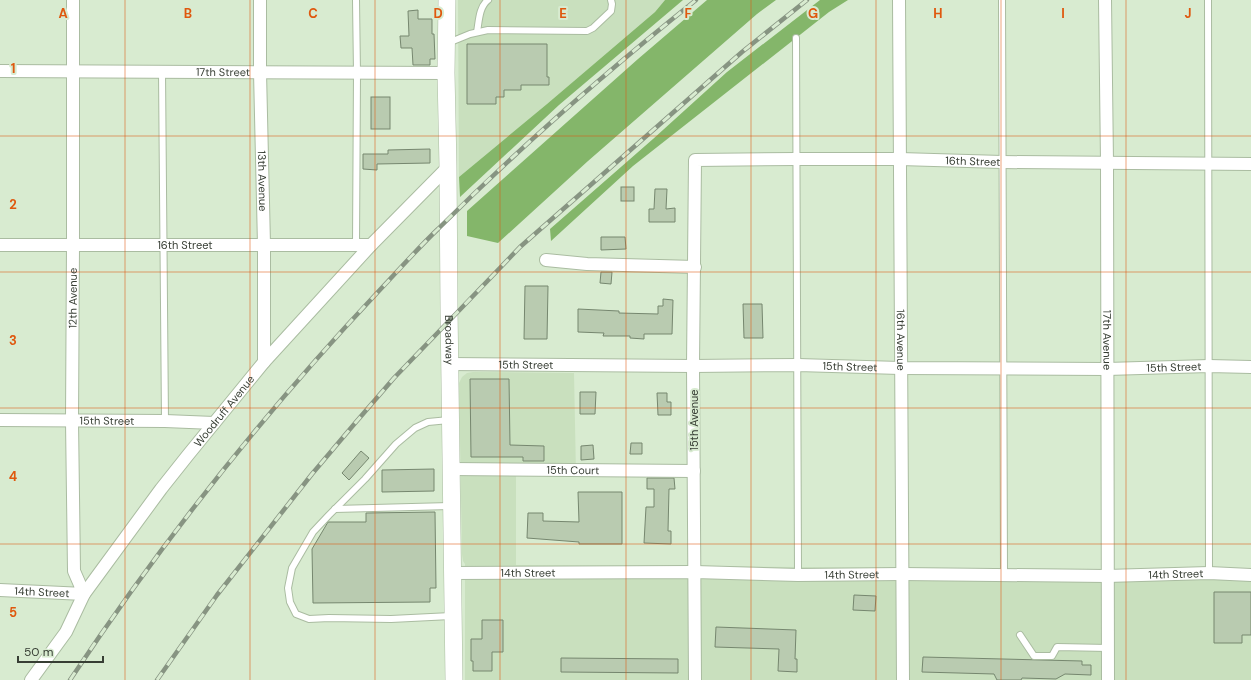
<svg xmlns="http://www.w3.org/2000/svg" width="1251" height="680" viewBox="0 0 1251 680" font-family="'DM Sans',sans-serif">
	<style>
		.built { fill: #c9e0be }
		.forest { fill: #84b66a }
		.building { fill: #b9cbb0; stroke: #76876f }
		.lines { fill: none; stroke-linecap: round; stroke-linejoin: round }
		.lane-casing { stroke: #aabca1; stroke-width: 8 }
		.street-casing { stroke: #aabca1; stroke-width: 14 }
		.secondary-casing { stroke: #aabca1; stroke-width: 18 }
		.lane { stroke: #fff; stroke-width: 6 }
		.street { stroke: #fff; stroke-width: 12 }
		.secondary { stroke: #fff; stroke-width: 17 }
		.rail-casing { stroke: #879482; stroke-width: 4.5 }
		.rail { stroke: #d8ebd0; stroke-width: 3; stroke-dasharray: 9; stroke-linecap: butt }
		.grid { fill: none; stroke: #df580e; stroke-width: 1; stroke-opacity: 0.55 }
		.labels { text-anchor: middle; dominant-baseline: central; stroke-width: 4; stroke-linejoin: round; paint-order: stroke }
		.street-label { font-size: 11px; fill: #373e34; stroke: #d8ebd0 }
		.grid-label { font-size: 13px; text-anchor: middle; font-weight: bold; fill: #df580e; stroke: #d8ebd0; stroke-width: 4; stroke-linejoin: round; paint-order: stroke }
	</style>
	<rect width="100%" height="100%" fill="#d8ebd0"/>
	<g class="built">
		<path d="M458 0H665L655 12 547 104 459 177Z"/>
		<path d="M473 372 574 373 576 474H516V565L1251 570V680H465V564L463 561 462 554 459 383 462 377 467 373Z"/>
	</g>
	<g class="forest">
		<path d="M665 0H683L559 105 460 197 459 177 547 104 655 12Z"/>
		<path d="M707 0H776L757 14 588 161 498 243 467 236V211L638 59Z"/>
		<path d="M820 0H848L829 12 633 166 551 241 550 229 653 139 727 72Z"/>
	</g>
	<g class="building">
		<path d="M418 10V19H432V34H434L435 59H430V65H413L412 48H401L400 36H409L408 11Z"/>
		<path d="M467 44H547V77H549V85H521V90H504V97H496V104H467Z"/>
		<rect x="371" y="97" width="19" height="32"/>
		<path d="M430 149V163L377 164V170L363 169V154H388V150Z"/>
		<rect x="621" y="187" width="13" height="14"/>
		<path d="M655 189H667L666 209 675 208V222H649V209H654Z"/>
		<path d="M601 237H625L626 249 601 250Z"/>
		<path d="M601 272H612L611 284 600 283Z"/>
		<path d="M525 286H548L547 339H524Z"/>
		<path d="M663 299 673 300 672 334H644V339L630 338V336H603L604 333 578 332V309L619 311V313L658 314V306H663Z"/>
		<path d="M743 304H762L763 338H744Z"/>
		<path d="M470 379H509L510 445 544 446V461H523V457H471Z"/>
		<path d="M580 392H596L595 414H580Z"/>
		<path d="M657 393H667V402H671V415H658Z"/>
		<path d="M631 443H642V454H630Z"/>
		<path d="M593 445 594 459 581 460V446Z"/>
		<path d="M361 451 369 458 349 480 342 473Z"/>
		<path d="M434 469V491L382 492V470Z"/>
		<path d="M647 478H674L675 489H669L668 531H671V544L644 543 646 507H654V489H647Z"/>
		<path d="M578 492H622V544H579V542L527 538 528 513H543V521L579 522Z"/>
		<path d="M435 512 436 588H430V602L313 603 312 549 328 522H366V513Z"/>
		<path d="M1214 592H1251V635H1242V643H1214Z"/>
		<path d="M854 595 876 596 875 611 853 610Z"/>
		<path d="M482 620H503V652H492V671H473V661H471V639H482Z"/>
		<path d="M716 627 796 630 795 659H797V672L778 671 779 649 715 647Z"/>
		<path d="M923 657 1082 661V665H1091V675L1065 674 1056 679 1022 678 1021 680H997L994 674 922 672Z"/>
		<path d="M561 658 678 659V673L561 672Z"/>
	</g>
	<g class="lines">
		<defs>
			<g id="lane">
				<path d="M1002 0 1004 575"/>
				<path d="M1208 0 1209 573"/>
				<path d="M477 32C479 21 479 7 488 0"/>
				<path d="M796 38 798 575"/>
				<path d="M448 43 470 34 488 30 587 31 593 28 611 11 612 4 611 0"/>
				<path d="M162 72 165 421"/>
				<path d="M356 245 357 73 356 0"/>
				<path d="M449 420 428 422 415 428 396 444 365 479 329 515 313 532 292 568 288 588 290 602 296 614 309 619 329 618 391 619 451 616"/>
				<path d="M335 509 450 506"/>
				<path d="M1020 635 1034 656H1052L1057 647 1108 648"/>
			</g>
			<g id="street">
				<path id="s1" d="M260 0V72L264 245V362"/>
				<path id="s2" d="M899 0 903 680"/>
				<path id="s3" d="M1105 0 1107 162 1108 680"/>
				<path id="s4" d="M0 71 446 73"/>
				<path id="s5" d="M0 245H371"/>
				<path d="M546 260 587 264 695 267"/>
				<path id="s6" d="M449 364 693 366 798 365 900 368 1107 369 1209 366 1251 367"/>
				<path id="s7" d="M0 420 165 421 214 423"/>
				<path id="s8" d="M451 469 694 471"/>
				<path id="s9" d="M452 573 695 572 798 575 902 574 1107 576 1209 573 1251 575"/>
				<path id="s10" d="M0 590 84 594 74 571 72 421 73 245V0"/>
				<path id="s11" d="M31 680 66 632 84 594 161 489 188 455 264 362 371 245 448 167"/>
				<path id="s12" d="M695 680 693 366 695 160 797 159H900L1002 162 1251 164"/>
			</g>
			<g id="secondary">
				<path id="s13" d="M447 0 446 73 448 167 449 309 454 680"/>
			</g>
		</defs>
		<use href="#lane" class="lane-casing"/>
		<use href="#street" class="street-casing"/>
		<use href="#secondary" class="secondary-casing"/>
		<use href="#lane" class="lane"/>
		<use href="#street" class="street"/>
		<use href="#secondary" class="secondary"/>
		<defs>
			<g id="rail">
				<path d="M70 680C161 543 264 413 377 293 397 272 417 249 438 229 519 148 606 72 696 0"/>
				<path d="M157 680 217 595 312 474 356 422 394 378 449 321 520 247 742 52 807 0"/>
			</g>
		</defs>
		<use href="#rail" class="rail-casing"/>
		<use href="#rail" class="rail"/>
	</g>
	<path class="grid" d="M125 0V680M250 0V680M375 0V680M500 0V680M626 0V680M751 0V680M876 0V680M1001 0V680M1126 0V680M0 136H1251M0 272H1251M0 408H1251M0 544H1251"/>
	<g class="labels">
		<g class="street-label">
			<text stroke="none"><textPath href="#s4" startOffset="223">17th Street</textPath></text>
			<text stroke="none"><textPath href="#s12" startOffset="798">16th Street</textPath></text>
			<text stroke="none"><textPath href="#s1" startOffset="181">13th Avenue</textPath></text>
			<text stroke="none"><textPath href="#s5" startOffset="185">16th Street</textPath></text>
			<text stroke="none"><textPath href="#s10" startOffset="382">12th Avenue</textPath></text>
			<text stroke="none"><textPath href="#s13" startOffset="340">Broadway</textPath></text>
			<text stroke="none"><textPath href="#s2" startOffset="340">16th Avenue</textPath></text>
			<text stroke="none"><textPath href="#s3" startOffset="340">17th Avenue</textPath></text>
			<text stroke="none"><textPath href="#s6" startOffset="77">15th Street</textPath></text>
			<text stroke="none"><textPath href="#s6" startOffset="401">15th Street</textPath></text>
			<text stroke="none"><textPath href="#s6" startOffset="725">15th Street</textPath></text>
			<text stroke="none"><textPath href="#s11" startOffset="332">Woodruff Avenue</textPath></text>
			<text transform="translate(694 420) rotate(-90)">15th Avenue</text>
			<text stroke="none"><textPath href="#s7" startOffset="107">15th Street</textPath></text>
			<text stroke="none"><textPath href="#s8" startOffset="122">15th Court</textPath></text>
			<text stroke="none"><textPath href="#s9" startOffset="76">14th Street</textPath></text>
			<text stroke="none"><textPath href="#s9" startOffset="400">14th Street</textPath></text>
			<text stroke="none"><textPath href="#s9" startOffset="724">14th Street</textPath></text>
			<text stroke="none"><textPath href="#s10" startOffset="42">14th Street</textPath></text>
		</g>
	</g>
	<g class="grid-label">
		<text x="63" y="18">A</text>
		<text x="188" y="18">B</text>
		<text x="313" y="18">C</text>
		<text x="438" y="18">D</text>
		<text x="563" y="18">E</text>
		<text x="688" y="18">F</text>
		<text x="813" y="18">G</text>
		<text x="938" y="18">H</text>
		<text x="1063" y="18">I</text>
		<text x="1188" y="18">J</text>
		<text x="13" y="73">1</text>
		<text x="13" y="209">2</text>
		<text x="13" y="345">3</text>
		<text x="13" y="481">4</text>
		<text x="13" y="617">5</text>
	</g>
	<path d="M18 656v6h85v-6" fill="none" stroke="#373e34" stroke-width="2"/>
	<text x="24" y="656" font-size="12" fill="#373e34" stroke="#d8ebd0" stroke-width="3" paint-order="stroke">50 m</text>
</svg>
